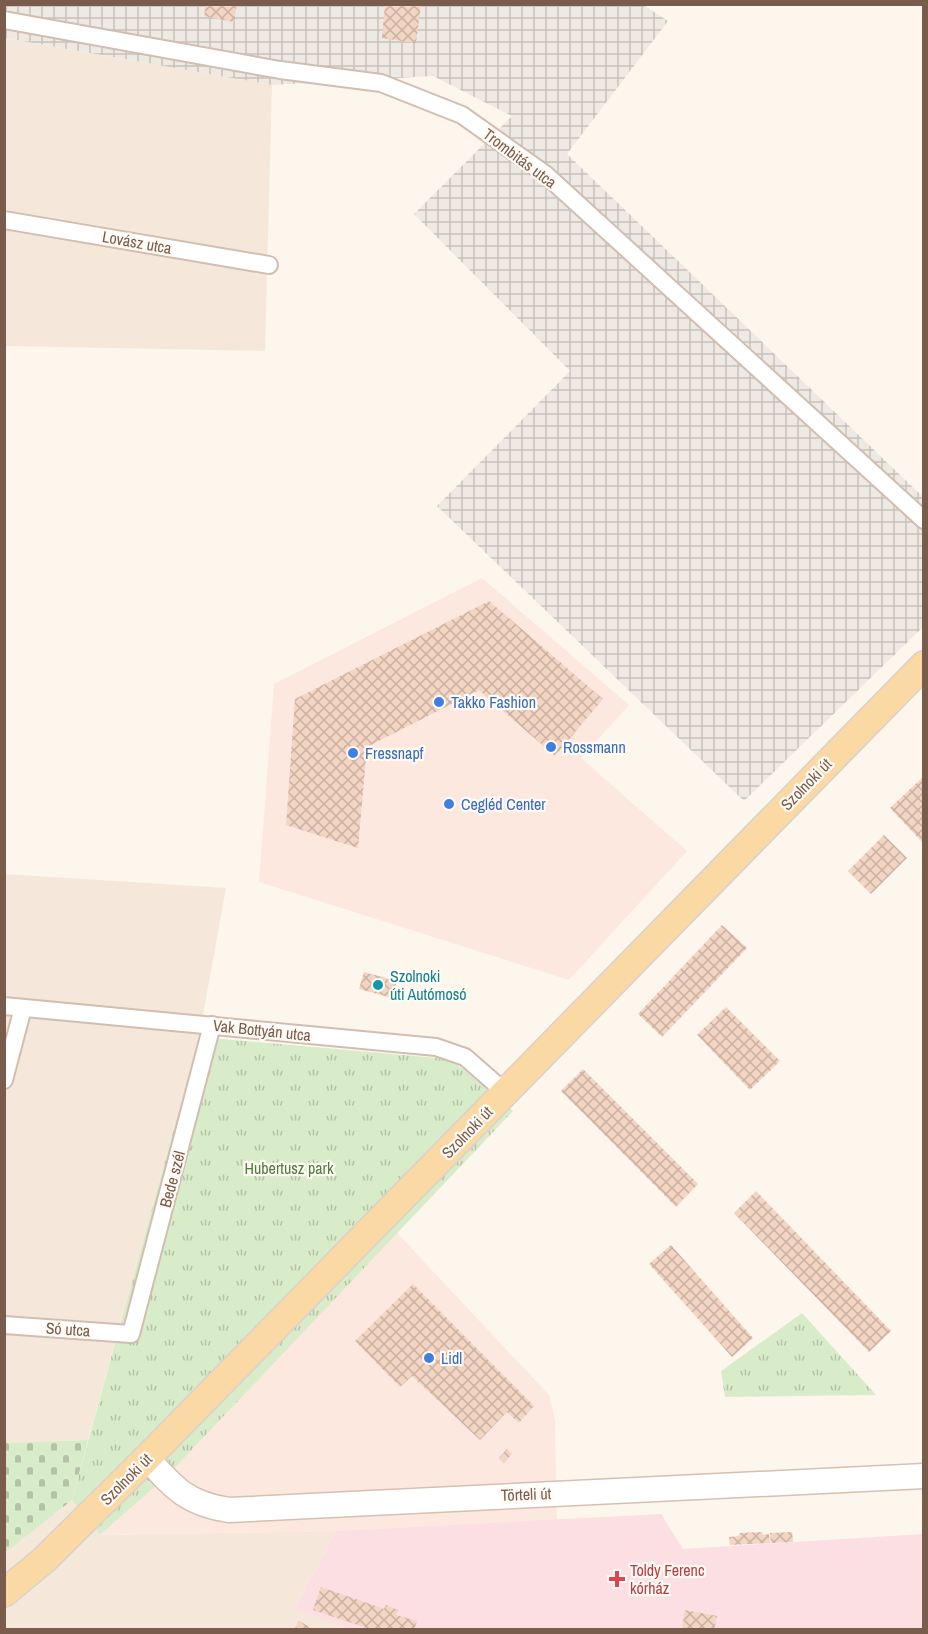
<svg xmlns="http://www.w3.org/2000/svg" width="928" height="1634" viewBox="0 0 928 1634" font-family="'Archivo Narrow',sans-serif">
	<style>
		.residential { fill: #f5e8da }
		.commercial { fill: #fde8e0 }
		.industrial { fill: url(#industrial-grid) }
		.medical { fill: #fbdfe3 }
		.cemetery { fill: url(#cemetery-stones) }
		.park { fill: url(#park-tufts) }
		.building { fill: url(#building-cross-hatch) }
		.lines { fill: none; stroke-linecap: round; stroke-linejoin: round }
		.street-casing { stroke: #d1beb0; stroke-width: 20 }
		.secondary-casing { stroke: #d6c0b0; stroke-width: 27 }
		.primary-casing { stroke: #dad1cd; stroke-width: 30 }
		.street { stroke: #fff; stroke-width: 16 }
		.secondary { stroke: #fff; stroke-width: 24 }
		.primary { stroke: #fbd9a5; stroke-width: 27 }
		.shop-dot { fill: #3f7fe0; stroke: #fffaf3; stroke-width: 2 }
		.culture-dot { fill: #0f9aa8; stroke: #fffaf3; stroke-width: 2 }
		.health-dot { fill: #e0444e; stroke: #fffaf3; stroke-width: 2 }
		.labels { text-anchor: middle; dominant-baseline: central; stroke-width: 4.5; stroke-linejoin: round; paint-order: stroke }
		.street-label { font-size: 16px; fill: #7a5c4d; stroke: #fffaf3 }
		.shop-label { font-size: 16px; fill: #366cbe; stroke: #fffaf3; text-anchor: start }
		.culture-label { font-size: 16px; fill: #0d838f; stroke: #fffaf3; text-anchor: start }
		.park-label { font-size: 16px; fill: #537a41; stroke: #fffaf3 }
		.health-label { font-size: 16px; fill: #be3a42; stroke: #fffaf3; text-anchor: start }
	</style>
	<defs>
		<pattern id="industrial-grid" width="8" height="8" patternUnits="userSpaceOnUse" patternTransform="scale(1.5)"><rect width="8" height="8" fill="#efe9e4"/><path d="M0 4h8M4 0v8" fill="none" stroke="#c7c0bb"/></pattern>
		<pattern id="cemetery-stones" width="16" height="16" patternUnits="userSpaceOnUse" patternTransform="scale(1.5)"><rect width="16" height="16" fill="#d8ecc9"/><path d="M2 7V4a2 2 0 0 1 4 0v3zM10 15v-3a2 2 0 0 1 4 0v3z" fill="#b4c2a5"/></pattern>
		<pattern id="park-tufts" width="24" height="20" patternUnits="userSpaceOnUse" patternTransform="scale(1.5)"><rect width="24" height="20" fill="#d8ecc9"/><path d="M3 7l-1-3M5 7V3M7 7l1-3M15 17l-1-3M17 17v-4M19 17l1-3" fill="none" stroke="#b4c2a5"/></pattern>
		<pattern id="building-cross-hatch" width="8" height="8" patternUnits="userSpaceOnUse" patternTransform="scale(1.5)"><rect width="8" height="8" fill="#f3d5c3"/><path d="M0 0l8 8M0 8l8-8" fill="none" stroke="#cab0a1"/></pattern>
	</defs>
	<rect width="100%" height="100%" fill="#fdf6ec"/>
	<g class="residential">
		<path d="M4 38 272 85 265 351 5 346Z"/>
		<path d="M4 874 226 888 199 1037 88 1440 5 1443Z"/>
		<path d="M72 1500 100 1535 336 1531 295 1609 352 1629 5 1630V1553Z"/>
	</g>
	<g class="commercial">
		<path d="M482 578 629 705 581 758 687 851 569 980 259 882 274 684Z"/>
		<path d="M396 1232 549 1395 555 1420 557 1520 336 1531 100 1535 165 1478Z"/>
	</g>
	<path class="industrial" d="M642 4 668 21 567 154 923 497V627L744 801 437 506 570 371 414 214 512 116 433 76 272 85 5 38 4 5Z"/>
	<path class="medical" d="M661 1514 683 1549 923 1534V1629L352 1630 295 1609 336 1531Z"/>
	<path class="cemetery" d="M88 1440 72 1500 5 1553V1443Z"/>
	<g class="park">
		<path d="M199 1037 448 1059 474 1076 513 1111 165 1478 100 1535 72 1500Z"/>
		<path d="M802 1313 876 1395 725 1397 721 1371Z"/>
	</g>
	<g class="building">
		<path d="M206 4H237L234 22 204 16Z"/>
		<path d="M385 4H421L416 43 382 38Z"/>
		<path d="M489 601 603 699 555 756 479 690 367 747 358 848 286 825 295 699Z"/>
		<path d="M924 776V840L922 842 890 808Z"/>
		<path d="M884 835 907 858 871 894 848 871Z"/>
		<path d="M722 925 747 948 662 1037 638 1014Z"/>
		<path d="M364 972 397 981 392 998 359 989Z"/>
		<path d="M726 1007 780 1061 750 1090 697 1035Z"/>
		<path d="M583 1069 698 1184 676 1207 561 1091Z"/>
		<path d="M756 1191 891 1331 869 1352 734 1213Z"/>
		<path d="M671 1245 753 1338 732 1357 649 1264Z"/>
		<path d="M413 1284 534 1406 519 1423 507 1412 480 1440 412 1376 400 1387 355 1341Z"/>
		<path d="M507 1449 512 1454 504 1463 499 1458Z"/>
		<path d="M762 1532 763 1535 769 1534 770 1543 730 1545 729 1537 739 1536V1533Z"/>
		<path d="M792 1532 793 1542 771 1543 770 1533Z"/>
		<path d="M321 1587 384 1609 386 1605 398 1610 396 1615 417 1621 414 1630H373L313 1610Z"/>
		<path d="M685 1610 717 1616 714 1630H682Z"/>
		<path d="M299 1621 315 1630H294Z"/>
	</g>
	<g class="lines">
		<defs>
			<g id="street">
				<path d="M4 20 280 70 381 83 462 115 545 174 924 520"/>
				<path d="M4 220 269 265"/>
				<path d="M4 1006 436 1047 465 1057 505 1092"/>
				<path d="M4 1080 23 1008"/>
				<path d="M4 1325 131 1334 212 1025"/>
			</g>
			<path id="secondary" d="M147 1458C174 1488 187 1504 229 1510L924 1476"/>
			<path id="primary" d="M4 1593 44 1560 147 1458 924 665"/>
		</defs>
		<use href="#street" class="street-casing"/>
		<use href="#secondary" class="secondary-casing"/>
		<use href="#primary" class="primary-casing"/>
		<use href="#street" class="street"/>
		<use href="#secondary" class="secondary"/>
		<use href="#primary" class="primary"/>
	</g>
	<g class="shop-dot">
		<circle cx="439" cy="702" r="6"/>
		<circle cx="551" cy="747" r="6"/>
		<circle cx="353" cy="753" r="6"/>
		<circle cx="449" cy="804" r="6"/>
		<circle cx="429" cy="1358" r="6"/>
	</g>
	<circle class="culture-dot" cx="378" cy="985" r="6"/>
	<path class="health-dot" d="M614 1570h6v6h6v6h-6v6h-6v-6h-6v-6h6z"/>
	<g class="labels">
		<g class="street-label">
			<text transform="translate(520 158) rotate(37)">Trombitás utca</text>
			<text transform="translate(137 242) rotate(10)">Lovász utca</text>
			<text transform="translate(806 784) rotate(-46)">Szolnoki út</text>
			<text transform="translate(262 1030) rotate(6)">Vak Bottyán utca</text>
			<text transform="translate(467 1132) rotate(-46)">Szolnoki út</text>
			<text transform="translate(172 1179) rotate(-75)">Bede szél</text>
			<text transform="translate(68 1329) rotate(4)">Só utca</text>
			<text transform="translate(126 1479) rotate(-45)">Szolnoki út</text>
			<text transform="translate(526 1494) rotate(-2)">Törteli út</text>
		</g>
		<g class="shop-label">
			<text x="451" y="702">Takko Fashion</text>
			<text x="563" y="747">Rossmann</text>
			<text x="365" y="753">Fressnapf</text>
			<text x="461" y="804">Cegléd Center</text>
			<text x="441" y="1358">Lidl</text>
		</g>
		<g class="culture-label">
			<text x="390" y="976">Szolnoki<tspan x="390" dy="18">úti Autómosó</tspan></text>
		</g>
		<g class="park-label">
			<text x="289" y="1168">Hubertusz park</text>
		</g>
		<g class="health-label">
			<text x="630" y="1570">Toldy Ferenc<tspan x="630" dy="18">kórház</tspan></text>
		</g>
	</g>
	<rect width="928" height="1634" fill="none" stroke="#7a5c4d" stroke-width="12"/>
</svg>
